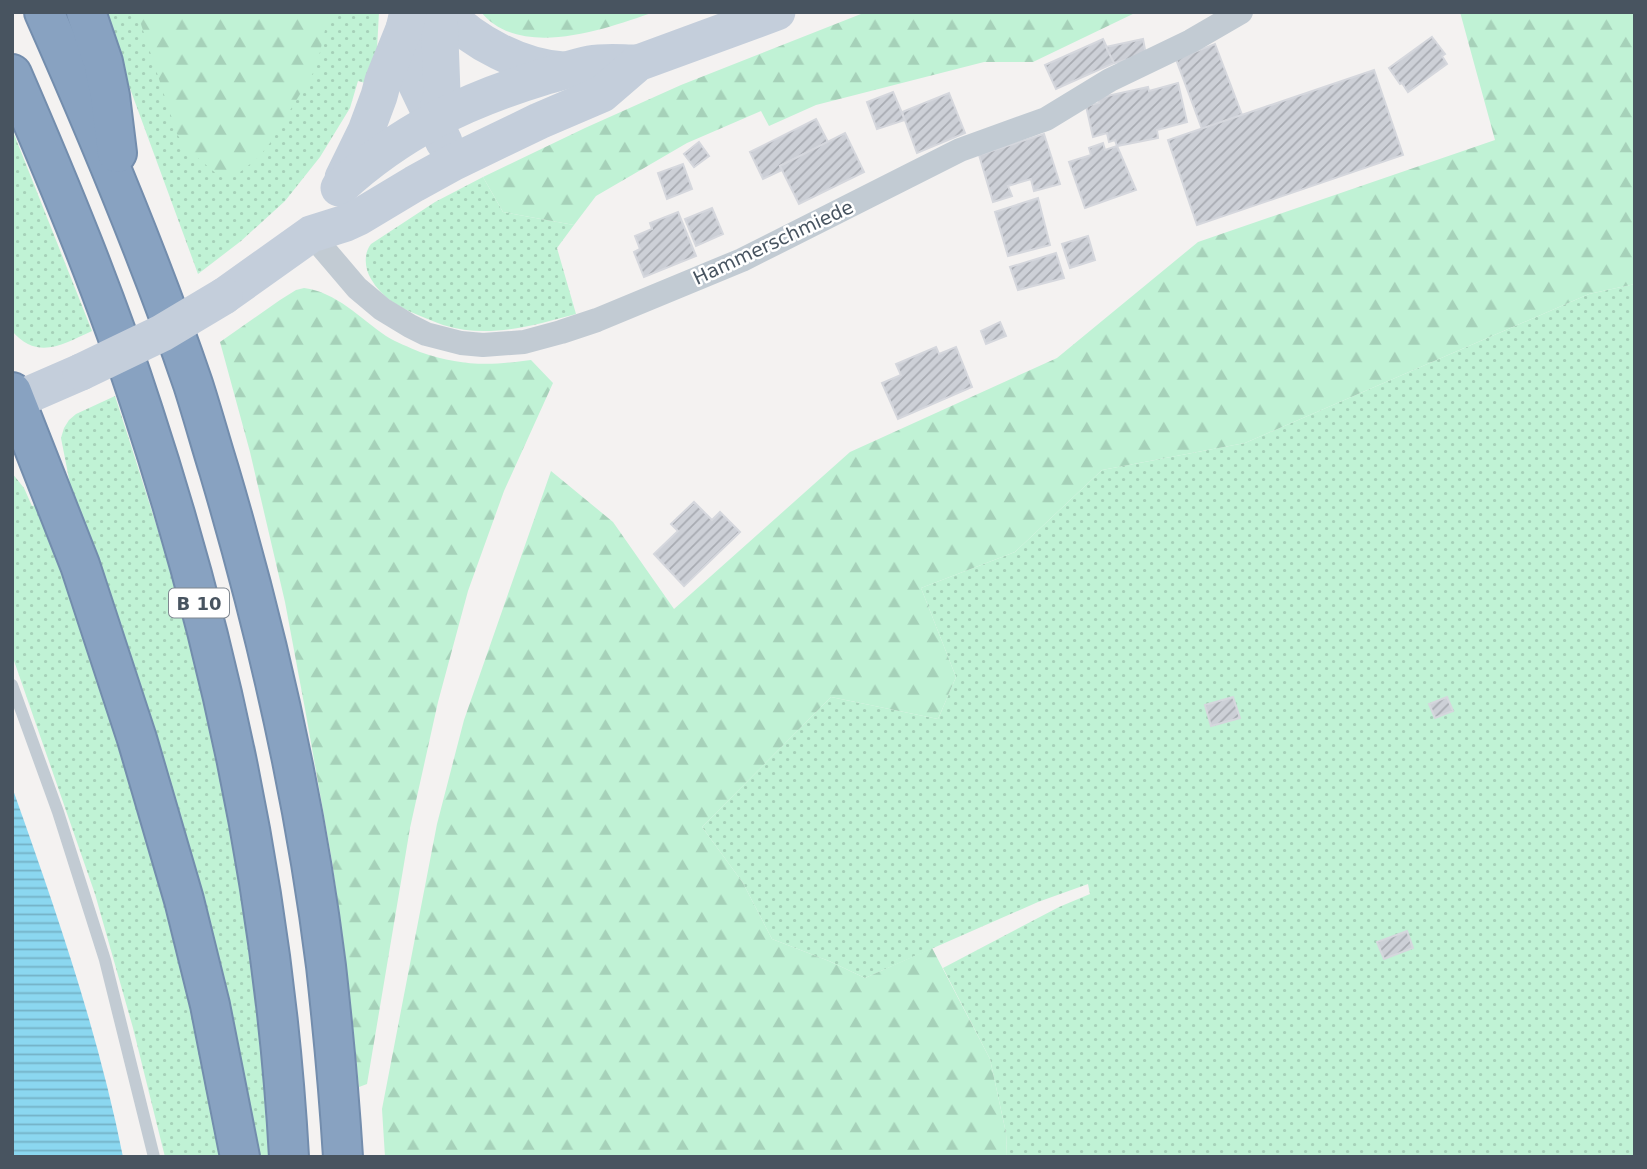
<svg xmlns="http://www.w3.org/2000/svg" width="1647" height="1169" viewBox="0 0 1647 1169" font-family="'DejaVu Sans',sans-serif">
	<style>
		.grass { fill: url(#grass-dots) }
		.forest { fill: url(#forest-firs) }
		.water { fill: url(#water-rules) }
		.building { fill: url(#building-hatch); stroke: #d5d7dd; stroke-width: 2 }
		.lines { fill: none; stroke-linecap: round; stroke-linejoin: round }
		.highway-casing { stroke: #738dad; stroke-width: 42 }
		.lane { stroke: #c2cbd3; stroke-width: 12 }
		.street { stroke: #c2cbd3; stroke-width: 24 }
		.secondary { stroke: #c4cedb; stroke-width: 37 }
		.highway { stroke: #88a2c1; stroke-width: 38 }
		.secondary-bridge { stroke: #c4cedb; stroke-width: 37 }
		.labels { text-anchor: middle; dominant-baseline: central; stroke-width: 5; stroke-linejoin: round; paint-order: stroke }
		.shield { fill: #fff; stroke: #7f8790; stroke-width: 2 }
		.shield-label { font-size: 18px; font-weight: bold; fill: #485460 }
		.street-label { font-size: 19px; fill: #485460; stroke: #fff }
	</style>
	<defs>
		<pattern id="grass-dots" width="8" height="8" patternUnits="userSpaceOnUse" patternTransform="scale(1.75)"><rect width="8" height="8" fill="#c0f2d5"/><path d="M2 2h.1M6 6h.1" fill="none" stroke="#a6d1b9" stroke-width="1.8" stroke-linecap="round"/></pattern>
		<pattern id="forest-firs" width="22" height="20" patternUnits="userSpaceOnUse" patternTransform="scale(1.75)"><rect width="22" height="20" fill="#c0f2d5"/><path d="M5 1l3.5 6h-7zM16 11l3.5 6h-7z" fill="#a6d1b9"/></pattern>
		<pattern id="water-rules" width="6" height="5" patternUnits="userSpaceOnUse" patternTransform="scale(1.75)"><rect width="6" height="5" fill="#8bd7f0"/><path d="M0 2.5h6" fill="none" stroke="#74b1c6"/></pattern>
		<pattern id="building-hatch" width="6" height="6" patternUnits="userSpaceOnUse" patternTransform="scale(1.75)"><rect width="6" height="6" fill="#cdd0d7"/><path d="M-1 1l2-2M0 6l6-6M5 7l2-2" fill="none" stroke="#a8abb2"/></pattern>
	</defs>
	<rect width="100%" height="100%" fill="#f4f2f1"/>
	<g class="grass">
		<path d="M102 12H379L377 49 369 84 358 81 350 108 320 157 285 201 241 241 198 274Z"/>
		<path d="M12 129 92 331C63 344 38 361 12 331Z"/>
		<path d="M483 177 503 212 574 225 557 248 576 314C532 326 488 339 443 325 434 322 426 318 418 315 399 307 382 298 371 279 365 269 363 254 371 244L435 202Z"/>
		<path d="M1635 284V1157H1007L1006 1133 990 1059 943 968 1059 907 1090 894 1088 884 1038 902 865 978 829 961 772 939 743 883 702 827 831 697 938 719 956 677 921 588 1015 552 1102 470 1245 443 1589 294Z"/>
		<path d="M115 396C148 498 182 601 206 706 240 854 261 1005 271 1157H257L97 564 71 489 61 438 64 428 69 420 76 414Z"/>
		<path d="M12 473 24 488 32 506 39 504C80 628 125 751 159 878 184 970 204 1063 223 1157H165L133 1028 95 894 12 655Z"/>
	</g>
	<g class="forest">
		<path d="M137 12H329L320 52 313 73 270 143 259 157 235 176 226 179 219 176 185 147 177 134Z"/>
		<path d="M481 12H654C606 29 520 60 481 12Z"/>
		<path d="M866 12H1137L1033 62H984L816 105 769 126 761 111 687 143 596 196 574 225 503 212 483 177 585 128 681 85Z"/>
		<path d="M1460 12H1635V284L1589 294 1245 443 1102 470 1015 552 921 588 956 677 938 719 831 697 702 827 743 883 772 939 829 961 865 978 932 948 990 1059 1006 1133 1007 1157H385L382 1109 437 824 464 720 551 471 613 522 674 609 850 452 1057 358 1198 242 1495 140Z"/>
		<path d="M304 288C336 292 360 318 386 336 397 343 409 347 420 352 461 366 489 366 531 360L553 383 504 491 468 591 438 702 410 828 367 1084 359 1087 345 953 332 861 305 709 285 602 250 452 220 342 280 300 296 290Z"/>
	</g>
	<path class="water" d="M12 787C55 908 98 1031 123 1157H12Z"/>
	<g class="building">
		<path d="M1432 37 1445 54 1442 56 1447 64 1408 92 1402 83 1400 84 1389 68Z"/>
		<path d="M1103 39 1114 63 1056 89 1045 65Z"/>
		<path d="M1143 39 1146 55 1114 63 1106 47Z"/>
		<path d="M1215 44 1242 115 1202 129 1176 59Z"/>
		<path d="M1374 70 1403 155 1197 225 1168 140Z"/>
		<path d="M1178 83 1187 122 1157 130 1158 138 1117 146 1115 140 1109 142 1107 133 1093 137 1086 106 1099 103 1098 98 1148 87 1149 91Z"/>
		<path d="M893 92 905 120 877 129 867 102Z"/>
		<path d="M949 93 965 133 917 153 902 112Z"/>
		<path d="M816 119 828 142 780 166 782 170 763 179 750 152Z"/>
		<path d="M845 133 864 172 799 204 780 166Z"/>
		<path d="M1044 134 1060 184 1034 191 1031 179 1008 186 1012 196 993 202 979 155Z"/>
		<path d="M699 142 709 156 694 167 684 154Z"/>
		<path d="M1103 143 1105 150 1117 146 1136 190 1085 208 1069 162 1091 155 1089 148Z"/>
		<path d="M683 164 692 189 667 199 658 173Z"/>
		<path d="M1038 198 1050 245 1008 256 995 212Z"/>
		<path d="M712 208 723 234 696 246 685 219Z"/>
		<path d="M678 212 696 256 644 277 634 252 640 249 635 236 652 229 650 223Z"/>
		<path d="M1088 236 1095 260 1070 268 1062 244Z"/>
		<path d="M1056 253 1064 278 1018 290 1010 267Z"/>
		<path d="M1000 322 1006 336 986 344 981 331Z"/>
		<path d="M936 347 939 354 956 347 972 387 898 419 882 383 901 375 896 364Z"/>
		<path d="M694 502 712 520 720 512 740 532 684 586 654 554 678 531 671 524Z"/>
		<path d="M1233 697 1240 718 1211 726 1205 705Z"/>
		<path d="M1447 697 1453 711 1435 718 1429 704Z"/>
		<path d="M1407 931 1413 948 1384 959 1377 942Z"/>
	</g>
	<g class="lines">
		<defs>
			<g id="highway">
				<path d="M44 12C98 134 150 258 193 384 202 412 210 441 219 470 267 632 305 798 326 966 333 1029 339 1093 343 1157"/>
				<path d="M86 12 103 62 110 96 117 153"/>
				<path d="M12 74C60 185 106 296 143 411 222 652 275 903 289 1157"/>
				<path d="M12 392 80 565 137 739 184 900 210 1005 240 1157"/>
			</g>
		</defs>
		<use href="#highway" class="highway-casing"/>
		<path class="lane" d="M12 685 58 812 105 960 154 1157"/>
		<path class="street" d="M311 234 357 288 382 309 410 326 426 334 461 343 483 345 524 342 561 332 597 320 742 260 960 150 1046 119 1110 80 1191 41 1241 12"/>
		<g class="secondary">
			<path d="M445 12C474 43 521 67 563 70"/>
			<path d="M404 29 413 77 444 142"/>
			<path d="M433 120 439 106 442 93 439 12"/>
			<path d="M343 178 366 131 379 96 383 81 404 29 408 12"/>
			<path d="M339 188C400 132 464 101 543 77 559 73 574 67 590 64 605 61 622 63 638 63"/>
			<path d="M224 296 311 234 346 223 359 217 414 184 454 162 539 121 602 94 638 63 777 12"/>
			<path d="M12 402 81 372"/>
		</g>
		<use href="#highway" class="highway"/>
		<path class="secondary-bridge" d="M81 372 162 333 224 296"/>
	</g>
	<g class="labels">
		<rect class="shield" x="169" y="588.5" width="60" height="29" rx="5"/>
		<g class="shield-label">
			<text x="199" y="603">B 10</text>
		</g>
		<g class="street-label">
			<text transform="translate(773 242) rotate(-25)">Hammerschmiede</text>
		</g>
	</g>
	<rect width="1647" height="1169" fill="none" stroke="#485460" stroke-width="28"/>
</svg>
